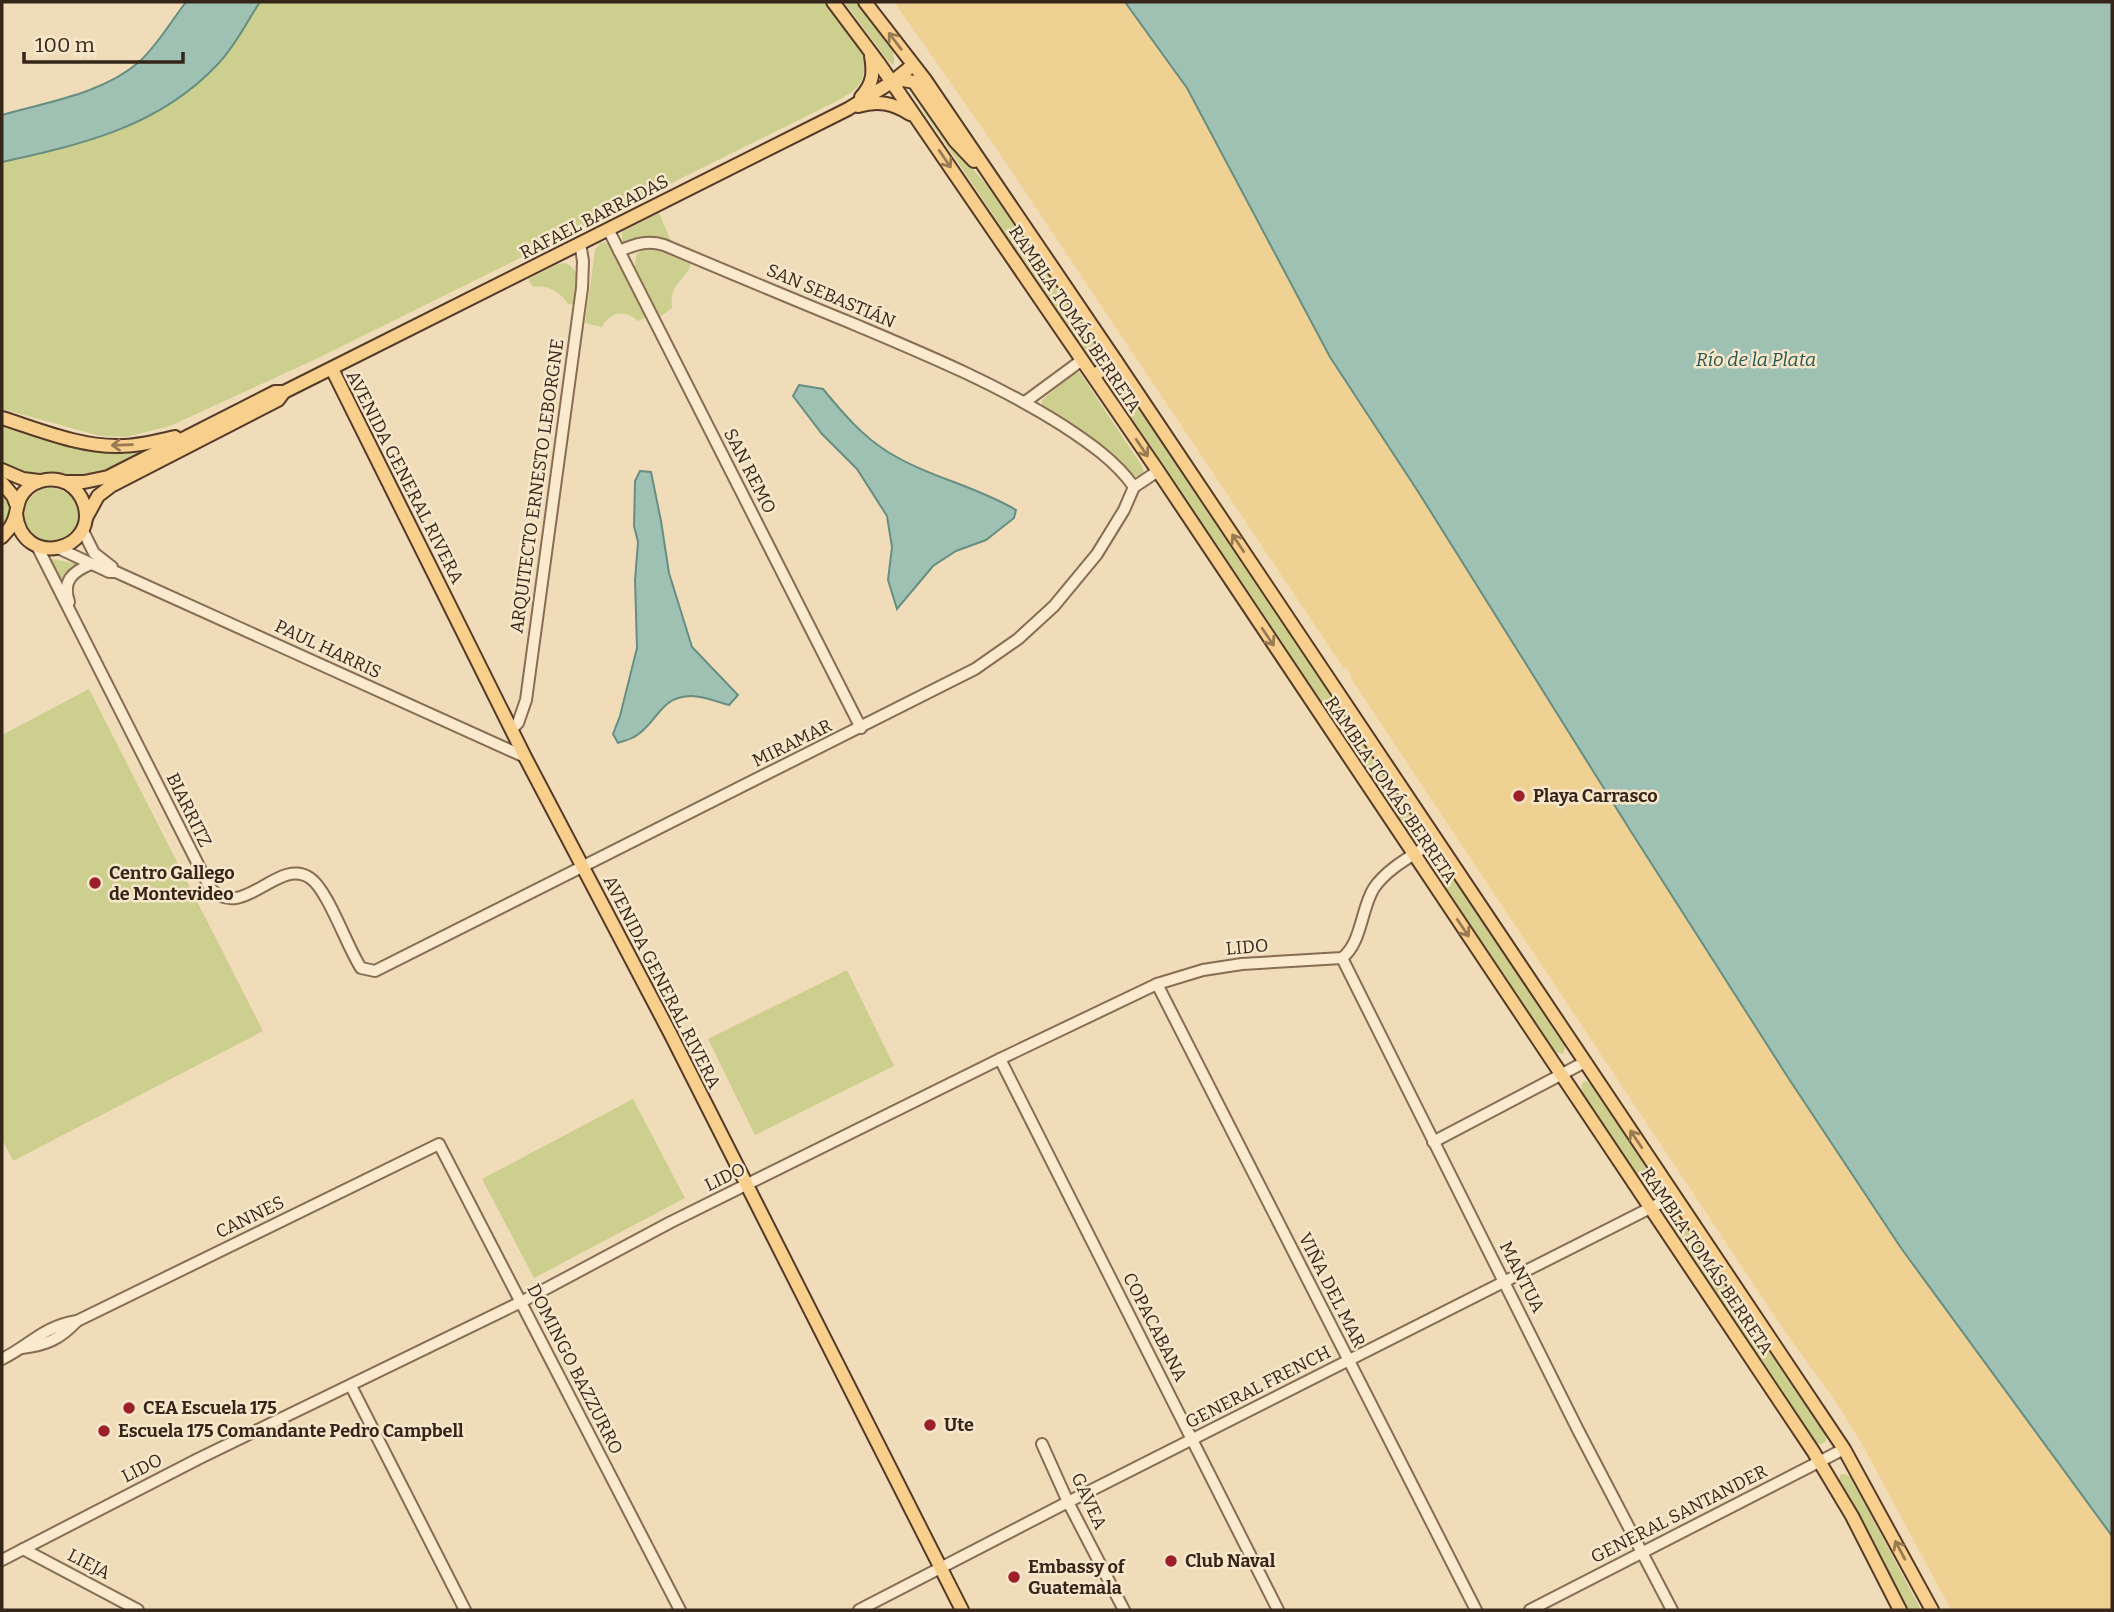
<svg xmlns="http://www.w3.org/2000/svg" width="2114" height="1612" viewBox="0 0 2114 1612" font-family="Bitter,serif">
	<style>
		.green { fill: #cccf8e }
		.sand { fill: #f0d194 }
		.water { fill: #9fc1b4; stroke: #668e81; stroke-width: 2 }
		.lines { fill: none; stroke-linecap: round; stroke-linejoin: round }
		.minor-casing { stroke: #886c53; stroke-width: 14 }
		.major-casing { stroke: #553a28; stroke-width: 16 }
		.minor { stroke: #fbeacd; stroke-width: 10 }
		.major { stroke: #f9cf8d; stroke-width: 12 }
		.oneway { stroke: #987a53 }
		.poi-dot { fill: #9c1f29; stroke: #f8e7ca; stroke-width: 2.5 }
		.labels { text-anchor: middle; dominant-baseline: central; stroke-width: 5; stroke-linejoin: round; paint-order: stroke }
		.street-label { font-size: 18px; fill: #362519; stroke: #f8e7ca }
		.poi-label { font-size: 18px; font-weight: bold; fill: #362519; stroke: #f8e7ca; text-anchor: start }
		.water-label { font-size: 19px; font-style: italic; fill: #275751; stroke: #f8e7ca }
	</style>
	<rect width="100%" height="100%" fill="#f1dcba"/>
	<g class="green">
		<path d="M260 2H825C841 22 877 54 860 83 856 91 847 95 839 100L316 359 170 426 126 437 100 436 2 409V162L101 135 253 12Z"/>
		<path d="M844 2H860C873 19 897 41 894 65L889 62Z"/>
		<path d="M908 83 963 158 993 192 1101 353 1100 359 1097 361 1090 359 908 88Z"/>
		<path d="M659 213 671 241 649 236 630 242H622V232Z"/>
		<path d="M605 242 609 245 647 317 638 321C625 309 610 312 602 327L585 323 595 250 600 243Z"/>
		<path d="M645 248H652L691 264C684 283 669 283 672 308L660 317 635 267 636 255Z"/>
		<path d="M566 263C583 273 577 287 575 305L568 304C559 291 548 285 533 287L528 279 558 264Z"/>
		<path d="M1075 372 1080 373 1142 466 1144 471 1140 476H1135L1097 443 1042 406V400Z"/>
		<path d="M1112 376 1118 377 1421 829 1420 836 1418 838 1411 837 1107 382Z"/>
		<path d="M2 423 145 449H151L100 477 72 478 52 473H18L2 466Z"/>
		<circle cx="51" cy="515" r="27"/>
		<path d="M2 491C11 504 12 515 2 527Z"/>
		<path d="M47 558 78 564 67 574 61 588Z"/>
		<path d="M89 689 263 1031 13 1161 2 1139V735Z"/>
		<path d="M1441 865 1447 866 1566 1045 1563 1054 1556 1052 1436 874V870Z"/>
		<path d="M847 970 894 1066 755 1135 708 1039Z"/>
		<path d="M1585 1081 1591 1084 1656 1182 1652 1189 1646 1188 1581 1091 1582 1083Z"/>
		<path d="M633 1099 685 1198 534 1278 482 1179Z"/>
		<path d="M1675 1218 1683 1219 1825 1432 1826 1441 1822 1444 1817 1443 1813 1438 1673 1227Z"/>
		<path d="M1844 1474 1850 1476 1921 1610H1907L1839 1482 1840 1475Z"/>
	</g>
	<path class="sand" d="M894 2H1125L1187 88 1330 357 1419 493 1630 830 1789 1079 1901 1248 2103 1521 2112 1536V1610H1951L1862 1444 1833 1398 1784 1330 1350 677 1351 675 1346 667 1344 669 985 132Z"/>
	<g class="water">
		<path d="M186 2H260C246 23 236 45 218 64 159 127 83 144 2 162V115C47 102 102 94 139 62 156 47 172 20 186 2Z"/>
		<path d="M1125 2H2112V1536L1901 1248 1789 1079 1630 830 1419 493 1330 357 1187 88Z"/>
		<path d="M799 385 823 389C842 412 862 436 888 452 928 477 976 486 1016 510L1014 518 986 540 956 551 933 566 897 609 888 580 892 547 887 516 857 469 822 434 793 396Z"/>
		<path d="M640 471 651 472 661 521 669 573 692 647 738 695 729 705C718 702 703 696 691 696 659 696 657 725 634 737 629 740 623 741 618 743L613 734 620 716 637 648 635 580 638 542 634 526 635 481Z"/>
	</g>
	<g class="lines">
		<defs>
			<g id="minor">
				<path d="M608 229 861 728"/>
				<path d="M619 251C636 244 647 240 664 245 728 272 792 299 856 325 927 355 997 384 1062 425 1088 442 1116 461 1134 487"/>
				<path d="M1025 402 1082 360"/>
				<path d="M82 529 94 553 112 567"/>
				<path d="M37 546 210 888C243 923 278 856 310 878 328 890 347 947 361 968L375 971 975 669 1018 639 1054 606 1097 554 1124 510 1134 487 1158 471"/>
				<path d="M58 548 109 572H116L525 757"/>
				<path d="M69 602C62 581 72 572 91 564"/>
				<path d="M512 729 518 723 526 700 582 288 583 261 580 243"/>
				<path d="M1342 958 1578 1430 1672 1610"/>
				<path d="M1157 984 1476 1610"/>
				<path d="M1000 1059 1278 1610"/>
				<path d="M1433 1142 1585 1062"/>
				<path d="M22 1348C47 1345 60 1339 77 1321"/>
				<path d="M2 1359C32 1344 42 1327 77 1321L439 1144 680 1610"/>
				<path d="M351 1386 465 1610"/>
				<path d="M1042 1444 1068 1502 1124 1610"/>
				<path d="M23 1549 138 1610"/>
				<path d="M2 1560 198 1459 521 1302 671 1222 1000 1059 1157 984 1203 970 1242 964 1342 958C1362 943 1361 908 1374 888 1388 867 1416 854 1436 840"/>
				<path d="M859 1610 1068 1502 1674 1196"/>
				<path d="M1530 1610 1844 1449"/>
			</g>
			<g id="major">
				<path d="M833 2 878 62 1158 471 1813 1451 1852 1516 1900 1610"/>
				<path d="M865 2 926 81 1116 361 1844 1449 1932 1610"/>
				<path d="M893 82 903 80 914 82 955 141 974 161"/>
				<path d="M861 97C873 84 874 73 871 56"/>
				<path d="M858 106C878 100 893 103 910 114"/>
				<path d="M332 369 525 757 670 1033 962 1610"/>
				<path d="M1093 376 1116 361"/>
				<path d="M2 418C40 430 80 447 120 446 139 446 157 441 175 437"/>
				<path d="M2 470 23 479 39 481"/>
				<path d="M65 482H84L108 477 275 392H284"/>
				<path d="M2 483 13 496 17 506"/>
				<path d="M86 518 98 496 111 486 278 400 284 392 848 109 892 82 913 65"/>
				<path d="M2 537C5 533 10 529 12 524 17 516 16 507 20 498 29 481 50 475 67 483 75 488 81 495 84 504 99 551 22 570 16 514"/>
			</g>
		</defs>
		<use href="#minor" class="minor-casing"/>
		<use href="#major" class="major-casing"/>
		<use href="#minor" class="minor"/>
		<use href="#major" class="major"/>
	</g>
	<defs><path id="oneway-shaft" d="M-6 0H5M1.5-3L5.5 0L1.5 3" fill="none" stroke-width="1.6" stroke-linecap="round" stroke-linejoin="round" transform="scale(1.75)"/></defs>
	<g class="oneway">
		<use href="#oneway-shaft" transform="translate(895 41) rotate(-127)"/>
		<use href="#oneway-shaft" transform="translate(945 159) rotate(56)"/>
		<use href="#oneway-shaft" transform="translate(122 445) rotate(178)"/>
		<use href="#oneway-shaft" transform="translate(1142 448) rotate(56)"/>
		<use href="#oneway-shaft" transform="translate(1238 543) rotate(-124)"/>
		<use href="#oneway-shaft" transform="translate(1268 637) rotate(56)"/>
		<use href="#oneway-shaft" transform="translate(1463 928) rotate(56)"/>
		<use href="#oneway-shaft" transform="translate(1636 1139) rotate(-124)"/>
		<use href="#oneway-shaft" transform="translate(1900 1550) rotate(-118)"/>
	</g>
	<g class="poi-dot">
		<circle cx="1519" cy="796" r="7"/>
		<circle cx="95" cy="883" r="7"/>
		<circle cx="129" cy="1408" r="7"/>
		<circle cx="930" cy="1425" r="7"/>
		<circle cx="104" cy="1431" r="7"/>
		<circle cx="1171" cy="1561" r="7"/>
		<circle cx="1014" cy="1577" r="7"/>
	</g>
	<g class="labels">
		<g class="street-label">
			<text transform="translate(594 217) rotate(-27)">RAFAEL BARRADAS</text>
			<text transform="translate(831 296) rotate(23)">SAN SEBASTIÁN</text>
			<text transform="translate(1075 319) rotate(56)">RAMBLA TOMÁS BERRETA</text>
			<text transform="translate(750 471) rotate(63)">SAN REMO</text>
			<text transform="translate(405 477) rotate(63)">AVENIDA GENERAL RIVERA</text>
			<text transform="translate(537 486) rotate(-82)">ARQUITECTO ERNESTO LEBORGNE</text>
			<text transform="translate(328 649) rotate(25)">PAUL HARRIS</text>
			<text transform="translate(792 743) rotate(-26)">MIRAMAR</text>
			<text transform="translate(1391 790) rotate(56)">RAMBLA TOMÁS BERRETA</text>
			<text transform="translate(189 810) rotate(64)">BIARRITZ</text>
			<text transform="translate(1247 947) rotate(-5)">LIDO</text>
			<text transform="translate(662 982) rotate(63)">AVENIDA GENERAL RIVERA</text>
			<text transform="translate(725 1177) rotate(-26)">LIDO</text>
			<text transform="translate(250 1217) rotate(-26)">CANNES</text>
			<text transform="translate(1707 1261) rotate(56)">RAMBLA TOMÁS BERRETA</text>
			<text transform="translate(1522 1277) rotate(63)">MANTUA</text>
			<text transform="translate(1332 1290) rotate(63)">VIÑA DEL MAR</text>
			<text transform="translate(1155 1327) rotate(63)">COPACABANA</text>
			<text transform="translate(575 1369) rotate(63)">DOMINGO BAZZURRO</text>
			<text transform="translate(1258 1387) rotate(-27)">GENERAL FRENCH</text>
			<text transform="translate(142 1468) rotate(-27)">LIDO</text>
			<text transform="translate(1089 1501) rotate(65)">GAVEA</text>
			<text transform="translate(1679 1514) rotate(-27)">GENERAL SANTANDER</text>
			<text transform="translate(89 1564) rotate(27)">LIEJA</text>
		</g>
		<g class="poi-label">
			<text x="1533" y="796">Playa Carrasco</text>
			<text x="109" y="873">Centro Gallego<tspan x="109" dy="21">de Montevideo</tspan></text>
			<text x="143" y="1408">CEA Escuela 175</text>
			<text x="944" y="1425">Ute</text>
			<text x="118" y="1431">Escuela 175 Comandante Pedro Campbell</text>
			<text x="1185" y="1561">Club Naval</text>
			<text x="1028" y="1567">Embassy of<tspan x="1028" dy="21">Guatemala</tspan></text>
		</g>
		<g class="water-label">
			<text x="1756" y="359">Río de la Plata</text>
		</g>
	</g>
	<rect width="2114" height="1612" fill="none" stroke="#362519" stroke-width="7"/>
	<path d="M24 52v10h159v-10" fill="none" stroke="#362519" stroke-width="3.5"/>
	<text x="35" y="52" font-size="21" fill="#362519" stroke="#f8e7ca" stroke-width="5" paint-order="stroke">100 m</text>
</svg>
